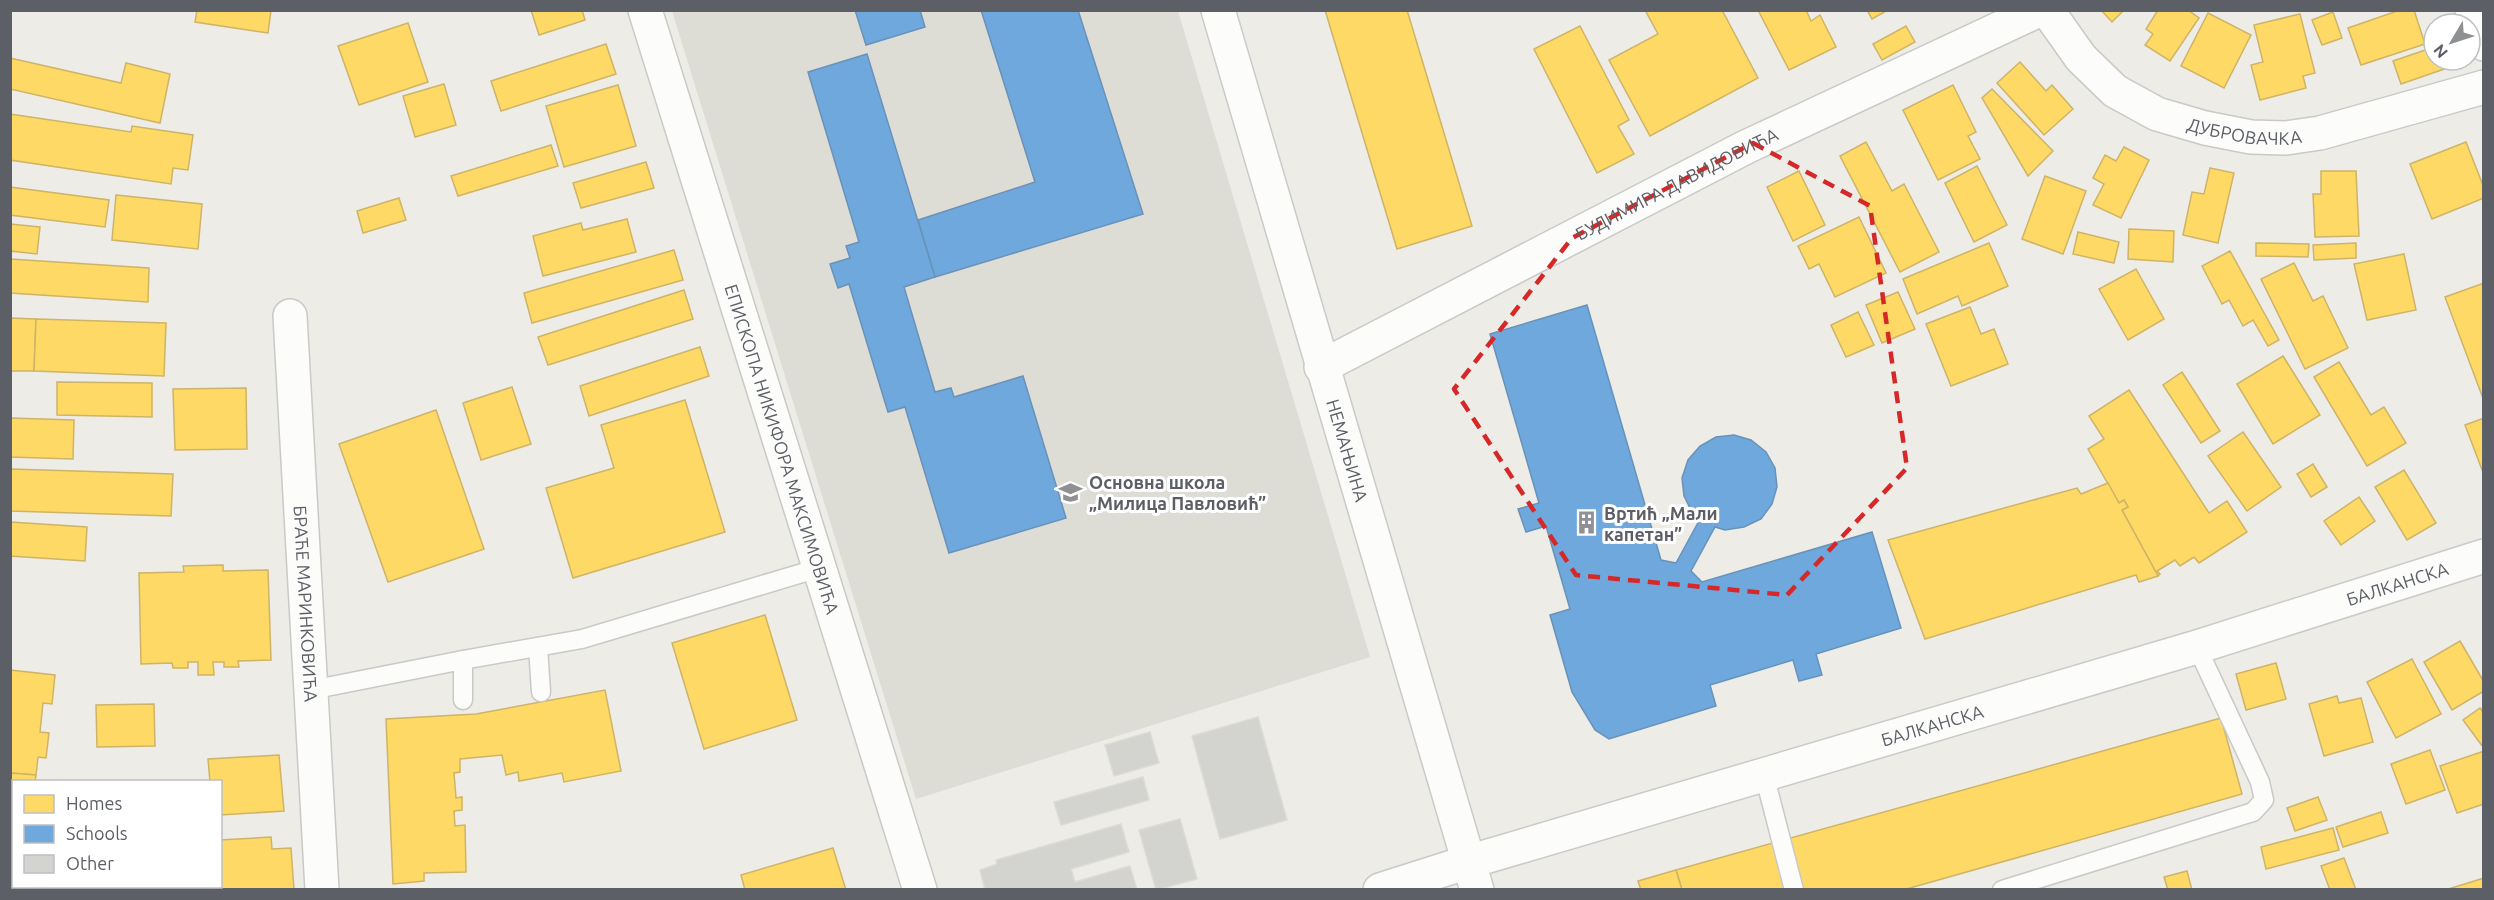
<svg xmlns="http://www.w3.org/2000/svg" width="2494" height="900" viewBox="0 0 2494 900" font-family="Ubuntu,sans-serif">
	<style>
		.education { fill: #dddcd5 }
		.homes { fill: #ffd966; stroke: #ceb466; stroke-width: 1.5 }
		.schools { fill: #6fa8dc; stroke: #6992b9; stroke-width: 1.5 }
		.building { fill: #d3d3d0; stroke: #dcdbd6; stroke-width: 1.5 }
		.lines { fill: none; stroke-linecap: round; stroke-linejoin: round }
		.lane-casing { stroke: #c9c9c8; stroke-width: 21 }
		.street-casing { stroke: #c9c9c8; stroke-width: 36 }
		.secondary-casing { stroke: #c9cac9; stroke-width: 36 }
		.lane { stroke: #fcfcfb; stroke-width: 18 }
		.street { stroke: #fcfcfb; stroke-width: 33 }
		.secondary { stroke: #fcfcfb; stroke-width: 33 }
		.marked { fill: none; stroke: #d62828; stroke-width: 4.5; stroke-dasharray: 12 8; stroke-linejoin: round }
		.labels { text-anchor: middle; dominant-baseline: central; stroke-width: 6; stroke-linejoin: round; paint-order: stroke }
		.street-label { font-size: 18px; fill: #5c5f66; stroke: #fff }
		.poi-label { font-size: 18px; font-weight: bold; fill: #5c5f66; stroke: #fff; text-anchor: start }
	</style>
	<rect width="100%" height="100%" fill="#edece7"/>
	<path class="education" d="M672 11H1178L1370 657 916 799Z"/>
	<g class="homes">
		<path d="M197 10H271L268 33 195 22Z"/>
		<path d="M531 10H582L585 20 539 35Z"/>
		<path d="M1325 10H1407L1472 226 1397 249Z"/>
		<path d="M1645 10H1722L1758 78 1650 136 1609 60 1658 34Z"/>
		<path d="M1758 10H1806L1811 21 1820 15 1836 47 1789 70Z"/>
		<path d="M1867 10H1888L1872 19Z"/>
		<path d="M2101 10H2124L2112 22Z"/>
		<path d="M2158 10H2188L2199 18 2170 61 2145 45 2153 34 2146 29Z"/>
		<path d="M2400 10H2414L2425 44 2361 65 2348 28Z"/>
		<path d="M2333 12 2342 38 2322 45 2312 20Z"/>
		<path d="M2208 13 2251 35 2224 88 2181 66Z"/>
		<path d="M2300 14 2315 73 2303 76 2306 88 2260 100 2251 65 2263 62 2254 25Z"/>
		<path d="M408 23 428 82 359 105 338 46Z"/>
		<path d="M1580 26 1629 120 1618 126 1634 154 1597 173 1534 49Z"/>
		<path d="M1906 26 1915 42 1882 60 1873 44Z"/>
		<path d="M606 44 616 74 501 111 491 81Z"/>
		<path d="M2434 47V60H2455L2456 65 2401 84 2393 61Z"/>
		<path d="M10 58 121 83 126 63 170 74 160 123 10 89Z"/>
		<path d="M2020 62 2046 91 2052 85 2073 109 2044 135 1997 83Z"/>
		<path d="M444 84 456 125 415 137 403 96Z"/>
		<path d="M618 85 636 146 564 167 546 106Z"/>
		<path d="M1953 85 1976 132 1968 136 1980 159 1938 180 1903 110Z"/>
		<path d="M1992 89 2053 151 2028 176 1982 98Z"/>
		<path d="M10 114 131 132 132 126 193 135 188 170 173 168 171 184 10 160Z"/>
		<path d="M1866 142 1892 191 1904 184 1939 252 1900 272 1840 156Z"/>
		<path d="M2466 142 2484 188V198L2432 219 2410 164Z"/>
		<path d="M551 145 558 166 458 196 451 176Z"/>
		<path d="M2124 147 2149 160 2121 218 2093 205 2104 184 2093 178 2105 155 2116 161Z"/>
		<path d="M646 162 654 188 581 208 573 183Z"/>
		<path d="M1977 166 2007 225 1974 242 1945 183Z"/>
		<path d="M2210 168 2234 173 2218 243 2183 235 2192 192 2204 194Z"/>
		<path d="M1799 171 1825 225 1793 241 1767 187Z"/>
		<path d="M2321 171H2356L2359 236 2315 237 2313 194H2321Z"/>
		<path d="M2045 176 2086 191 2063 254 2022 239Z"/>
		<path d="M10 187 109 200 105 227 10 215Z"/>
		<path d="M116 195 202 204 198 249 112 240Z"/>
		<path d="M399 198 406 220 363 233 357 211Z"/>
		<path d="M1859 217 1886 273 1835 297 1819 264 1809 269 1798 246Z"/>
		<path d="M627 219 636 252 543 276 533 236 581 223 583 230Z"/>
		<path d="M10 224 40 227 37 254 10 251Z"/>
		<path d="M2129 229 2174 231 2173 262 2128 259Z"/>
		<path d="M2078 232 2119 242 2114 263 2073 254Z"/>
		<path d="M1989 243 2008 286 1962 306 1958 296 1917 314 1903 279Z"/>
		<path d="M2256 243 2309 244 2308 257 2256 256Z"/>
		<path d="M2356 243V258L2314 260 2313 245Z"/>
		<path d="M674 250 683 280 532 323 524 293Z"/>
		<path d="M2230 251 2279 340 2268 346 2253 320 2243 326 2229 300 2222 304 2202 266Z"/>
		<path d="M2404 254 2416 310 2367 320 2354 264Z"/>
		<path d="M10 259 149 268 148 302 10 293Z"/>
		<path d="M2294 263 2313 301 2323 296 2348 348 2305 369 2261 279Z"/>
		<path d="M2136 269 2164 319 2128 340 2099 289Z"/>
		<path d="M2484 283V401L2445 297Z"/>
		<path d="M684 290 693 319 548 365 538 337Z"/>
		<path d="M1898 292 1915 329 1882 343 1866 305Z"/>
		<path d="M1970 307 1981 334 1994 329 2008 364 1951 386 1926 324Z"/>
		<path d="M1858 312 1874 345 1846 357 1831 325Z"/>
		<path d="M10 318 36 319 34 371H10Z"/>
		<path d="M36 319 166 323 164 376 34 371Z"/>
		<path d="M700 347 709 376 589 416 580 386Z"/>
		<path d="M2283 356 2320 415 2273 444 2237 384Z"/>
		<path d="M2339 362 2371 415 2384 407 2406 443 2367 466 2314 377Z"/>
		<path d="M2182 372 2220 431 2201 443 2163 385Z"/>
		<path d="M57 382 152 383V417L57 415Z"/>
		<path d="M512 387 531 444 481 460 463 403Z"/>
		<path d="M246 388 247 449 175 450 173 389Z"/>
		<path d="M2129 390 2209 513 2227 501 2247 532 2199 563 2194 557 2180 566 2175 560 2157 571 2160 574 2158 576 2122 510 2128 507 2124 500 2119 503 2088 449 2104 439 2089 416Z"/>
		<path d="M685 400 725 532 573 578 546 488 614 468 601 425Z"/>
		<path d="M436 410 484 549 388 582 339 444Z"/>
		<path d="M10 418 74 420 73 459 10 457Z"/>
		<path d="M2484 418V475L2465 425Z"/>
		<path d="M2243 432 2281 487 2247 511 2208 456Z"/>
		<path d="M2313 464 2327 487 2311 497 2297 474Z"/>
		<path d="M10 469 173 474 171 516 10 511Z"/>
		<path d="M2404 470 2436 523 2407 540 2375 487Z"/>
		<path d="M2108 483 2119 503 2124 500 2128 507 2122 510 2158 576 2139 582 2136 575 1925 639 1888 540 2077 488 2081 494Z"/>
		<path d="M2359 497 2375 521 2341 545 2324 521Z"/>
		<path d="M10 522 87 527 85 561 10 556Z"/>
		<path d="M223 565V571L268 570 271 660 238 661 239 667H224V662H213L214 675H198V662H188V668H173L172 663 141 664 139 573 184 572 183 566Z"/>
		<path d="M765 615 797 720 704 749 672 643Z"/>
		<path d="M2460 641 2484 682V691L2452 710 2424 662Z"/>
		<path d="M2412 659 2441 714 2396 738 2367 682Z"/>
		<path d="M2276 663 2286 699 2246 710 2236 674Z"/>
		<path d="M10 670 55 675 52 704 43 703 40 732 49 733 46 758 38 757 36 775 10 773Z"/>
		<path d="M605 690 621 771 564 782 562 773 519 781 518 772 506 775 502 755 460 759V772L454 773 456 798 462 797V810L454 811 455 826 465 825 466 872 424 873V881L393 884 386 719 476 714Z"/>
		<path d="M2337 696 2339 703 2361 698 2373 742 2324 756 2309 704Z"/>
		<path d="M154 704 155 746 97 747 96 705Z"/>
		<path d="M2480 708 2484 713 2483 747 2463 720Z"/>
		<path d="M2221 718 2242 794 1903 890H1682L1676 870Z"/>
		<path d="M2430 750 2445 790 2406 804 2391 764Z"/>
		<path d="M2484 751V804L2457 813 2440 766Z"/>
		<path d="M279 755 284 811 220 815V782H210L208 759Z"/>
		<path d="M10 773 36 775 35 782H14V886H24V890H10Z"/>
		<path d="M2318 797 2327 820 2295 831 2287 808Z"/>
		<path d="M2381 812 2388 833 2343 847 2336 827Z"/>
		<path d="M2333 828 2339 850 2266 869 2261 847Z"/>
		<path d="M271 837 272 849 291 848 294 890H220V840Z"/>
		<path d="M833 848 846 890H745L741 875Z"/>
		<path d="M2344 858 2356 890H2330L2321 866Z"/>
		<path d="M1676 870 1682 890H1641L1638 881Z"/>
		<path d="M2187 871 2192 890H2168L2164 877Z"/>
		<path d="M2484 878V890H2445Z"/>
		<rect x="110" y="886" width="72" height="4"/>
	</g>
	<g class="schools">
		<path d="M855 10H920L925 27 866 45Z"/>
		<path d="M981 10H1078L1143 214 935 277 918 220 1035 182Z"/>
		<path d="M867 54 935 277 904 287 935 392 951 388 954 397 1023 376 1066 518 949 553 905 407 888 412 849 284 838 288 830 264 850 258 846 246 859 242 808 72Z"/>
		<path d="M1587 305 1661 560 1676 563 1700 519 1692 512 1684 496 1682 478 1688 460 1700 446 1716 437 1734 435 1751 440 1766 452 1775 468 1777 487 1772 504 1761 519 1744 527 1725 530 1715 527 1691 571 1702 582 1872 532 1901 628 1816 654 1822 675 1799 681 1793 660 1710 685 1716 706 1609 739 1595 730 1572 692 1550 615 1570 609 1546 526 1526 532 1518 509 1539 503 1490 334Z"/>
	</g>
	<g class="building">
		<path d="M1258 717 1287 820 1220 839 1192 736Z"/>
		<path d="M1150 732 1159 763 1114 776 1105 745Z"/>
		<path d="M1143 777 1149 800 1061 825 1054 802Z"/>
		<path d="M1180 819 1197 879 1156 890 1139 830Z"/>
		<path d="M1121 824 1129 852 1071 869 1075 882 1130 866 1137 890H985L980 870 997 864 996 860Z"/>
	</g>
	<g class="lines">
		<defs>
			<g id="lane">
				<path d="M538 647 541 692"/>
				<path d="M463 660 582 639 819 568"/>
				<path d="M311 690 463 660V700"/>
				<path d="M1764 774 1794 890"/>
				<path d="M2002 890 2253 812 2264 800 2260 782 2197 647"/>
			</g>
			<g id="street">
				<path id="s1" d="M645 10 920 890"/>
				<path id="s2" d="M2047 10 2081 58 2115 91 2157 114 2205 128 2251 137 2286 138 2320 133 2484 87"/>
				<path d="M2472 10 2484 44"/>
				<path id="s3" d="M290 316 322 890"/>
				<path id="s4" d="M1321 367 1746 147 2039 10"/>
				<path d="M1380 890 1468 862"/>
			</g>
			<g id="secondary">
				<path id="s5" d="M1218 10 1477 890"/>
				<path id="s6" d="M1468 862 2197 647 2484 556"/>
			</g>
		</defs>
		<use href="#lane" class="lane-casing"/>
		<use href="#street" class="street-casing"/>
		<use href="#secondary" class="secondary-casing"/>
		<use href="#lane" class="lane"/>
		<use href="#street" class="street"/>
		<use href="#secondary" class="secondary"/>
	</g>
	<path class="marked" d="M1753 143 1870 206 1907 468 1787 595 1576 575 1454 389 1572 238Z"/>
	<defs>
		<symbol id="school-bare" viewBox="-9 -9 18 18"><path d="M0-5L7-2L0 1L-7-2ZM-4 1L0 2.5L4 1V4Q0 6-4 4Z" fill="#8f9093" stroke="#fff" stroke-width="2.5" paint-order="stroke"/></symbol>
		<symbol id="building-bare" viewBox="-9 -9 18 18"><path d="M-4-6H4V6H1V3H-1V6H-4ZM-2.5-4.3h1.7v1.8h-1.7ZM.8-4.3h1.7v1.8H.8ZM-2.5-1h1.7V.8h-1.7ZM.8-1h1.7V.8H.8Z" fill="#8f9093" stroke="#fff" stroke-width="2.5" paint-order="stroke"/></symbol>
	</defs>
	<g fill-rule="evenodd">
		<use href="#school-bare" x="1054" y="476" width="33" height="33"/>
		<use href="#building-bare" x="1570" y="506" width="33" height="33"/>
	</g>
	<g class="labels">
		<g class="street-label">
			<text stroke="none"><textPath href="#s2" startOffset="244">ДУБРОВАЧКА</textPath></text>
			<text stroke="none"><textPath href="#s4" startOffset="400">БУДИМИРА ДАВИДОВИЋА</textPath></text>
			<text stroke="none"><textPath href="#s1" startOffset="460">ЕПИСКОПА НИКИФОРА МАКСИМОВИЋА</textPath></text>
			<text stroke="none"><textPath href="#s5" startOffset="459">НЕМАЊИНА</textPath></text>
			<text stroke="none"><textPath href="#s6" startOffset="970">БАЛКАНСКА</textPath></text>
			<text stroke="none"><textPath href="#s3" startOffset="288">БРАЋЕ МАРИНКОВИЋА</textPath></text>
			<text stroke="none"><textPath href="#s6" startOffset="484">БАЛКАНСКА</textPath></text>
		</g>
		<g class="poi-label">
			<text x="1089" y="482">Основна школа<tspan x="1089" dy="21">„Милица Павловић”</tspan></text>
			<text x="1604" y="513">Вртић „Мали<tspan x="1604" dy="21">капетан”</tspan></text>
		</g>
	</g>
	<rect width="2494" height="900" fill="none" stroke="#5c5f66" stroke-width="24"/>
	<rect x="12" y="780" width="210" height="108" fill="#ffffff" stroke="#bebfc2" stroke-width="1.5"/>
	<rect x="24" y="795" width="30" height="18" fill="#ffd966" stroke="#bebfc2" stroke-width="1.5"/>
	<text x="66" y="810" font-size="18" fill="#5c5f66">Homes</text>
	<rect x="24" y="825" width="30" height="18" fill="#6fa8dc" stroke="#bebfc2" stroke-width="1.5"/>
	<text x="66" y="840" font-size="18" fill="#5c5f66">Schools</text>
	<rect x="24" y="855" width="30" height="18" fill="#d3d3d0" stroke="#bebfc2" stroke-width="1.5"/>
	<text x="66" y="870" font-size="18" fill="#5c5f66">Other</text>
	<g transform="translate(2452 42) rotate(231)"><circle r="28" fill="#ffffff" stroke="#bebfc2" stroke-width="1.5"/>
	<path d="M0-4.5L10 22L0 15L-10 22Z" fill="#8f9093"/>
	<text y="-9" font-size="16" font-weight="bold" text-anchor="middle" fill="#5c5f66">N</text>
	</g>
</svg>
